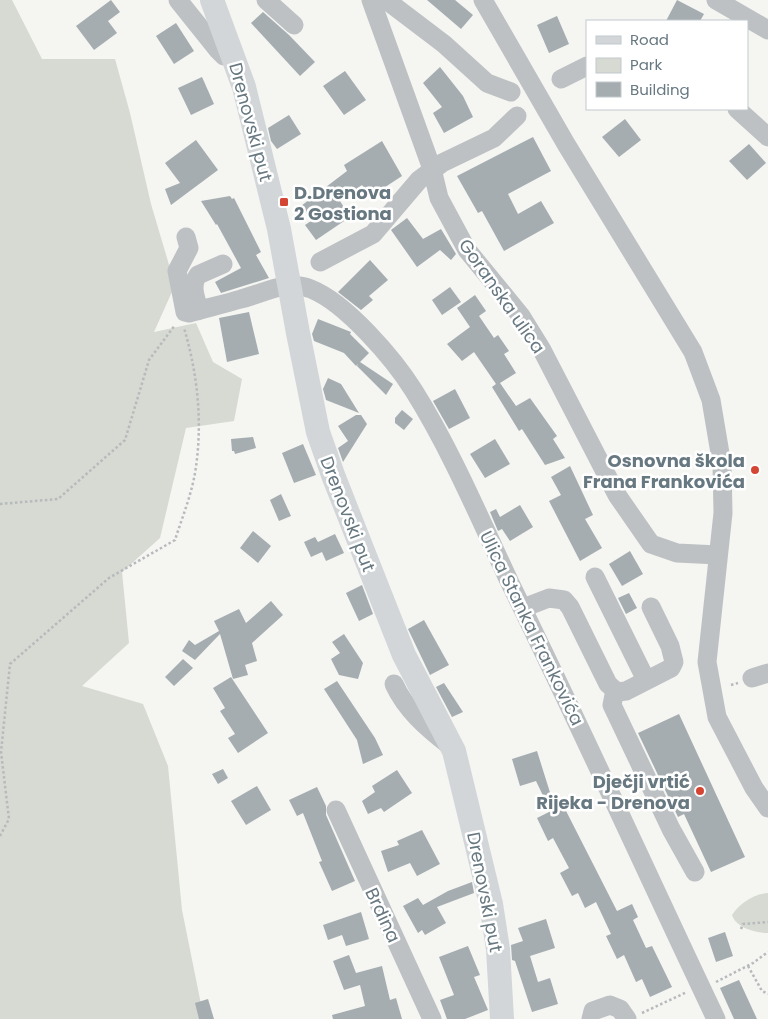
<svg xmlns="http://www.w3.org/2000/svg" width="768" height="1019" viewBox="0 0 768 1019" font-family="Poppins,sans-serif">
	<style>
		.green { fill: #d6dad2 }
		.building { fill: #a5adb1 }
		.lines { fill: none; stroke-linecap: round; stroke-linejoin: round }
		.path { stroke: #b7babc; stroke-width: 2.5; stroke-dasharray: 2.5 2.5; stroke-linecap: butt }
		.minor { stroke: #bdc1c4; stroke-width: 19 }
		.major { stroke: #d2d6d9; stroke-width: 24 }
		.poi-dot { fill: #d44534; stroke: #fff; stroke-width: 2 }
		.labels { text-anchor: middle; dominant-baseline: central; stroke-width: 5; stroke-linejoin: round; paint-order: stroke }
		.street-label { font-size: 18px; fill: #677881; stroke: #fff }
		.poi-label { font-size: 18px; font-weight: bold; fill: #677881; stroke: #fff; text-anchor: end }
	</style>
	<rect width="100%" height="100%" fill="#f5f5f2"/>
	<g class="green">
		<path d="M0 0H12L42 59H115L130 113 151 204 175 285 154 332 196 323 213 362 242 379 234 421 186 428 160 538 122 572 129 643 82 686 143 704 168 766 182 910 204 1019H0Z"/>
		<path d="M768 893V933C756 933 736 928 732 915 740 903 754 894 768 893Z"/>
	</g>
	<g class="building">
		<path d="M111 0 120 12 108 21 117 33 94 50 76 26Z"/>
		<path d="M427 0H455L473 15 461 29Z"/>
		<path d="M677 0 704 14 700 21H666Z"/>
		<path d="M263 12 289 35 315 62 300 76 251 23Z"/>
		<path d="M557 16 569 44 549 53 537 25Z"/>
		<path d="M176 23 194 51 174 64 156 36Z"/>
		<path d="M440 67 463 96 473 117 444 133 433 113 442 107 423 83Z"/>
		<path d="M345 71 366 100 344 115 323 86Z"/>
		<path d="M202 77 214 104 191 115 178 88Z"/>
		<path d="M289 115 301 134 277 149 271 141 268 128Z"/>
		<path d="M625 119 641 140 619 157 602 137Z"/>
		<path d="M533 137 551 171 508 194 518 214 541 201 554 223 504 251 482 211 478 213 457 176Z"/>
		<path d="M196 140 218 170 171 205 165 189 180 183 165 163Z"/>
		<path d="M382 141 402 176 370 197 362 185 340 201 350 217 316 240 305 225 311 221 301 206 347 171 344 165Z"/>
		<path d="M749 144 766 163 747 180 729 161Z"/>
		<path d="M230 196 232 199 234 198 261 252 256 255 269 278 221 293 215 282 241 268 217 224 216 225 201 201Z"/>
		<path d="M407 218 423 239 441 229 456 254 451 260 440 250 417 267 391 230Z"/>
		<path d="M370 260 388 280 369 296 373 300 361 310 338 292Z"/>
		<path d="M450 287 461 302 442 315 432 300Z"/>
		<path d="M475 295 486 311 479 316 494 338 498 335 509 351 504 354 516 373 500 383 516 406 530 398 557 436 553 439 565 458 545 465 522 429 519 431 492 387 496 384 474 352 462 361 447 344 470 327 457 308Z"/>
		<path d="M249 312 259 354 227 362 219 318Z"/>
		<path d="M318 319 351 332 350 334 369 353 360 362 393 384 386 395 357 366 358 364 356 366 344 353 314 341 312 334Z"/>
		<path d="M328 378 341 384 359 413 326 400 323 389Z"/>
		<path d="M455 389 470 418 449 429 433 401Z"/>
		<path d="M402 410 413 419 404 430 395 423V418Z"/>
		<path d="M356 415H361L367 424 343 462 338 448 348 441 338 426Z"/>
		<path d="M253 437 256 448 235 454 234 451H232L231 439Z"/>
		<path d="M495 439 510 464 485 478 470 454Z"/>
		<path d="M303 444 316 475 294 483 282 453Z"/>
		<path d="M570 466 593 515 585 519 602 548 580 561 549 501 561 495 551 477Z"/>
		<path d="M281 494 291 516 279 521 270 500Z"/>
		<path d="M520 505 533 527 510 541 502 529 498 531 490 512 496 509 500 517Z"/>
		<path d="M253 531 271 546 258 563 240 548Z"/>
		<path d="M335 534 344 553 326 561 322 552 311 557 304 542 315 537 318 542Z"/>
		<path d="M630 551 643 574 622 586 609 564Z"/>
		<path d="M362 585 373 614 359 621 346 593Z"/>
		<path d="M629 593 637 608 626 614 618 598Z"/>
		<path d="M271 601 283 615 252 643 257 661 245 665 248 675 233 679 220 634 195 660 182 651 189 640 195 645 219 631 214 621 239 609 246 623Z"/>
		<path d="M424 620 449 665 430 675 408 629Z"/>
		<path d="M344 634 363 663 358 679 339 675 331 659 340 653 332 642Z"/>
		<path d="M183 659 193 668 174 686 165 677Z"/>
		<path d="M231 677 268 733 238 753 228 738 235 734 220 711 225 708 213 688Z"/>
		<path d="M337 681 375 738 383 755 363 764 357 740 324 689Z"/>
		<path d="M444 683 463 712 452 717 436 687Z"/>
		<path d="M679 714 745 857 711 872 684 814 678 817 638 733Z"/>
		<path d="M537 751 553 802 547 804 536 781 520 786 512 759Z"/>
		<path d="M223 769 228 778 218 784 212 774Z"/>
		<path d="M397 770 412 793 384 812 381 808 368 814 362 801 375 792 372 786Z"/>
		<path d="M257 786 271 810 246 825 231 801Z"/>
		<path d="M317 787 326 806V815L355 881 332 891 319 862 322 861 303 813 297 816 289 800Z"/>
		<path d="M563 805 617 911 632 904 638 917 633 920 646 948 652 946 672 987 650 997 642 979 636 982 624 955 617 959 606 936 611 934 596 902 585 908 578 893 572 896 560 873 569 868 553 838 548 841 537 818Z"/>
		<path d="M422 830 440 864 417 876 410 863 388 872 381 851 399 845 397 841Z"/>
		<path d="M472 882 474 893 437 907 446 923 425 935 422 930 418 933 403 906 418 898 423 905 448 891Z"/>
		<path d="M361 912 369 939 346 946 342 935 328 940 323 925Z"/>
		<path d="M546 919 555 948 530 956 538 982 550 978 558 1004 532 1012 515 961 512 960 511 945 523 941 518 928Z"/>
		<path d="M725 932 733 956 716 962 708 938Z"/>
		<path d="M468 946 480 975 474 977 488 1010 465 1019H447L440 1000 454 995 439 957Z"/>
		<path d="M349 955 356 973 382 966 390 1000 396 998 402 1019H333L332 1015 365 1006 360 985 344 990 333 961Z"/>
		<path d="M739 980 757 1019H734L720 988Z"/>
		<path d="M208 999 214 1019H199L195 1003Z"/>
	</g>
	<g class="lines">
		<g class="path">
			<path d="M0 504 58 499 125 440 149 360 175 325"/>
			<path d="M731 685 738 683"/>
			<path d="M0 836 9 819 1 752 10 664 109 578 175 540C182 518 191 496 195 473 203 425 198 375 184 328"/>
			<path d="M741 929 743 924 768 922"/>
			<path d="M748 966 762 991 768 994"/>
			<path d="M716 982 753 963 768 952"/>
			<path d="M642 1013 687 992"/>
		</g>
		<g class="minor">
			<path d="M178 0 218 50 224 56 235 58"/>
			<path d="M266 0 294 25"/>
			<path d="M371 0 432 169 439 198 467 250 521 316 542 350 617 495 651 544 677 553 718 555"/>
			<path d="M386 0 444 44 487 83 511 92"/>
			<path d="M483 0 566 144 693 352 711 400 722 465 723 513 707 662 717 717 754 788 768 808"/>
			<path d="M716 0 768 30"/>
			<path d="M561 79 587 66"/>
			<path d="M737 109 768 137"/>
			<path d="M186 237 189 248 177 271 185 312 189 313C207 308 224 304 241 299 265 293 286 279 311 289 346 303 394 359 414 391 451 450 480 519 510 583 581 727 647 874 716 1019"/>
			<path d="M320 262 373 234 419 180 442 163 494 138 517 116"/>
			<path d="M199 310C196 298 190 286 198 275L223 264"/>
			<path d="M595 577 646 680"/>
			<path d="M523 608 549 598 564 600 570 607 608 684 617 692 626 691 671 668 674 662 670 646 651 607"/>
			<path d="M752 678 768 673"/>
			<path d="M394 684C406 710 427 728 449 745"/>
			<path d="M615 690 612 705 671 829 695 872"/>
			<path d="M336 810 432 1019"/>
			<path d="M591 1019 593 1011 610 1005 620 1009 627 1019"/>
		</g>
		<path class="major" d="M212 0 244 87 279 229 298 333 318 432 333 475 404 655 454 751 491 904 498 949 502 1019"/>
	</g>
	<g class="poi-dot">
		<rect x="279" y="197" width="10" height="10" rx="2.5"/>
		<circle cx="755" cy="470" r="5"/>
		<circle cx="700" cy="791" r="5"/>
	</g>
	<g class="labels">
		<g class="street-label">
			<text transform="translate(251 122) rotate(75)">Drenovski put</text>
			<text transform="translate(502 296) rotate(55)">Goranska ulica</text>
			<text transform="translate(348 514) rotate(69)">Drenovski put</text>
			<text transform="translate(532 628) rotate(64)">Ulica Stanka Frankovića</text>
			<text transform="translate(485 892) rotate(79)">Drenovski put</text>
			<text transform="translate(383 915) rotate(65)">Brdina</text>
		</g>
		<g class="poi-label">
			<text x="294" y="192" text-anchor="start">D.Drenova<tspan x="294" dy="21">2 Gostiona</tspan></text>
			<text x="745" y="460">Osnovna škola<tspan x="745" dy="21">Frana Frankovića</tspan></text>
			<text x="690" y="781">Dječji vrtić<tspan x="690" dy="21">Rijeka - Drenova</tspan></text>
		</g>
	</g>
	<rect x="586" y="20" width="162" height="90" fill="#ffffff" stroke="#c2c9cd"/>
	<rect x="596" y="36" width="25" height="8" fill="#d2d6d9" stroke="#c2c9cd"/>
	<text x="630" y="45" font-size="15" fill="#677881">Road</text>
	<rect x="596" y="58" width="25" height="15" fill="#d6dad2" stroke="#c2c9cd"/>
	<text x="630" y="70" font-size="15" fill="#677881">Park</text>
	<rect x="596" y="82" width="25" height="15" fill="#a5adb1" stroke="#c2c9cd"/>
	<text x="630" y="95" font-size="15" fill="#677881">Building</text>
</svg>
